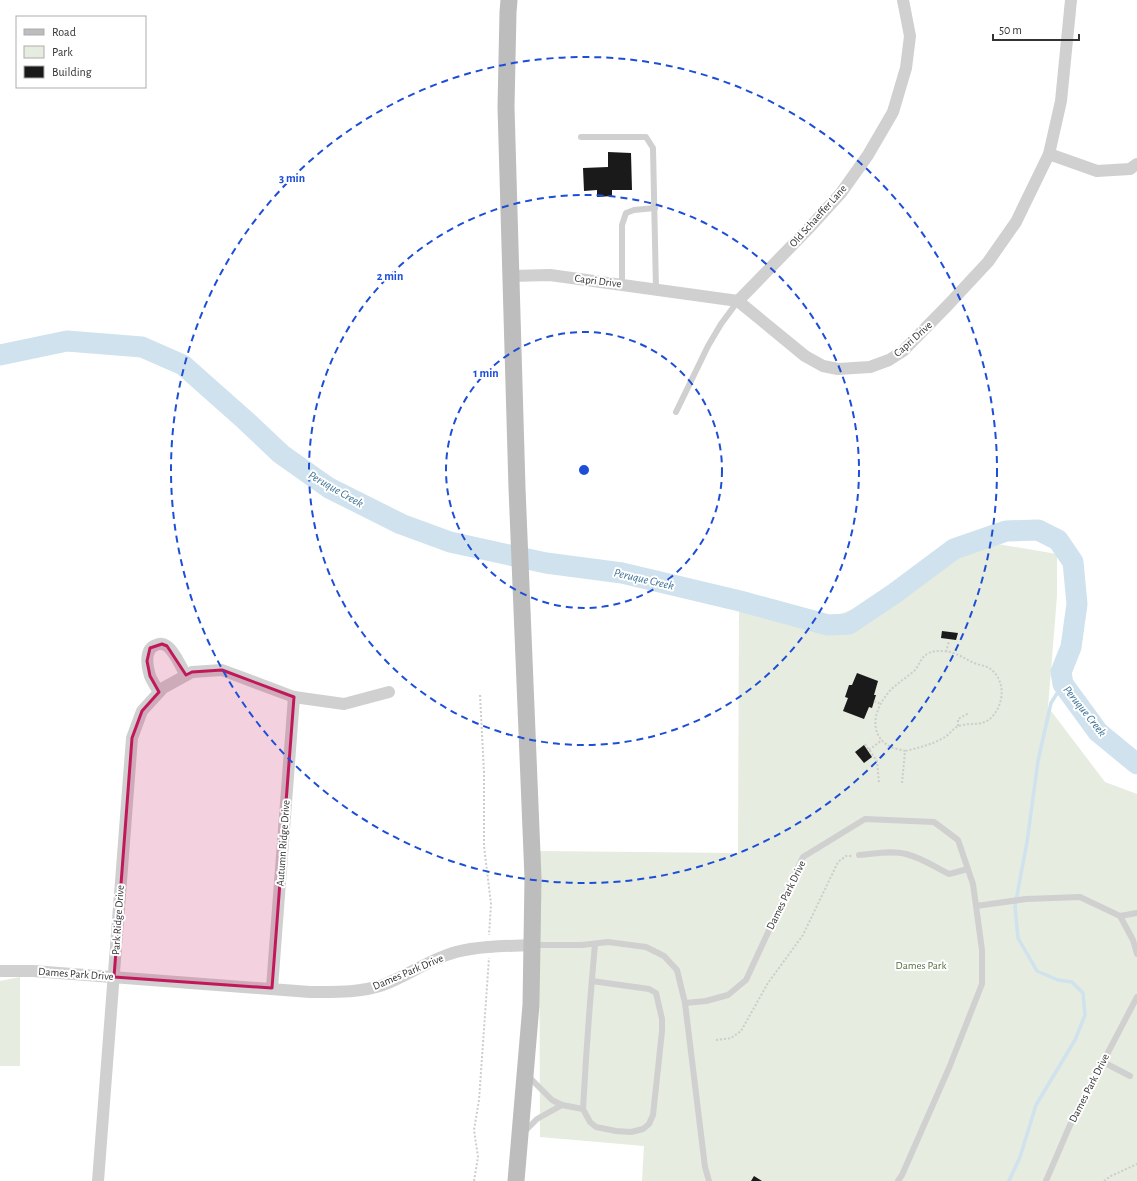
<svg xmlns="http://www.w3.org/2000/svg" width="1137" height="1181" viewBox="0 0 1137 1181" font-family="'Alegreya Sans',sans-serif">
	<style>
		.green { fill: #e6ecdf }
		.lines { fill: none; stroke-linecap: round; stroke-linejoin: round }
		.stream { stroke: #cfe2ee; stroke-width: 3.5 }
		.river { stroke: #cfe2ee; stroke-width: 21 }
		.building { fill: #1a1a1a }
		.path { stroke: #cdcdcd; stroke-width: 2; stroke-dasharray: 2 2; stroke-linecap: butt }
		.lane { stroke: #d0d0d0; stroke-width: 6 }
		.street { stroke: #d0d0d0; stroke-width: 12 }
		.secondary { stroke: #bdbdbd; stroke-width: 17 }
		.marked { fill: #c2185b; fill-opacity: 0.2; stroke: #c2185b; stroke-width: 3; stroke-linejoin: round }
		.ring { fill: none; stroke: #1d4ed8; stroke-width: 2; stroke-dasharray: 7 5 }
		.labels { text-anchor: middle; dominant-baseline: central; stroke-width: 4; stroke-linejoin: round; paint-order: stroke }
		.street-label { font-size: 11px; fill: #333; stroke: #fff }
		.park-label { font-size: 11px; fill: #56703f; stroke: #fff }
		.water-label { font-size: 12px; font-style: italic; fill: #3f7597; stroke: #fff }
		.centre { fill: #1d4ed8; stroke: #fff; stroke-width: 2 }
		.ring-label { font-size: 12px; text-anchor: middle; font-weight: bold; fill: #1d4ed8; stroke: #fff; stroke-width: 4; stroke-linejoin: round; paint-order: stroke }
	</style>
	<rect width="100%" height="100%" fill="#fff"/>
	<g class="green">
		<path d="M974 540 1057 554V596L1048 707 1105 782 1137 794V1181H642L644 1146 540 1137 539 851 738 853 739 607 824 620 910 588Z"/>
		<path d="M20 977V1066H0V981Z"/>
	</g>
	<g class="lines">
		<path class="stream" d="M1009 1181 1020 1157 1036 1105 1075 1040 1085 1015 1083 993 1072 982 1058 980 1037 971 1018 938 1015 906 1027 842 1038 761 1051 703 1063 684"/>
		<path class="river" d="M0 355 67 341 142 347 183 365 245 420 281 454 329 488 401 524 450 542 546 563 622 573 740 601 828 625 849 624 895 593 954 549 1006 531 1038 530 1058 540 1073 562 1077 604 1071 647 1061 672 1063 684 1098 732 1137 764"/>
	</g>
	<g class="building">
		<path d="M608 152 631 153 632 190H612V196L597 197V190L584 191 583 168 608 167Z"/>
		<path d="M942 631 958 633 956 640 941 638Z"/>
		<path d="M857 673 878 681 874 695H876L872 708 869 707 864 719 843 711 848 698 845 697 849 685H852Z"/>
		<path d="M864 745 872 757 864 763 855 752Z"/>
		<path d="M754 1176 762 1181H751Z"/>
	</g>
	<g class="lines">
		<g class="path">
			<path d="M946 652 949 641"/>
			<path d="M480 695 484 772V846L491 904 489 935"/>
			<path d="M874 701 881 704"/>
			<path d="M958 726V719L969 713"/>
			<path d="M865 744 877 761 879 783"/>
			<path d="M869 750 882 740"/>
			<path d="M902 783 905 751C902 750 897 749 893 748 870 738 872 715 885 697 892 686 904 680 914 671 920 665 920 657 929 653 935 650 943 651 950 652 958 654 964 658 972 662 977 665 984 665 989 668 1006 679 1005 704 991 718 981 727 970 722 959 726 954 727 950 734 945 737 933 744 919 748 905 751"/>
			<path d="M716 1040 731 1038 741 1031 768 983 803 935 838 862 846 856H852"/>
			<path d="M474 1181 478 1157 474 1130 479 1100 489 958"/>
			<path d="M1104 1181 1111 1176 1137 1164"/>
		</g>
		<g class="lane">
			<path d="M581 137H646L653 148 656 289"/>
			<path d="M622 284V225L626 213 634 210 655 208"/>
			<path d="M676 412 708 346 721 324 738 301"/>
			<path d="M859 855C874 854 891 850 906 854 922 858 935 867 949 874L968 869"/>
			<path d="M976 906 1026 899 1080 897 1120 916 1133 940 1137 954"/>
			<path d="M1120 916 1137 913"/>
			<path d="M533 945H582L608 942 646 947 664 956 677 970 685 1003 705 1167 709 1181"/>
			<path d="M592 981 649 989 656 993 662 1019V1031L653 1115 649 1124 643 1129 631 1132 616 1131 596 1127 590 1122 583 1109C586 1054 590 999 595 944"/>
			<path d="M685 1003 706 1001 728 995 746 980 803 857 865 819 934 822 958 840 973 884 982 950V984L949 1068 902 1175 898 1181"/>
			<path d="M1103 1062 1130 1076"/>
			<path d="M528 1076 552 1100 562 1105 583 1109"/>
			<path d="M524 1132 537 1119 562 1105"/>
			<path d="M1046 1181 1070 1125 1137 997"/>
		</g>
		<g class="street">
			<path d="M1049 154 1097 171 1130 169 1137 164"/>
			<path d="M511 276 550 275 738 301 805 356 823 366 838 369 870 367 889 360 903 351 948 305 988 262 1016 222 1049 154 1061 101 1071 0"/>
			<path d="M738 301 811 226 841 193 868 155 893 112 906 68 910 36 903 0"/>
			<path d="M159 692C156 687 152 681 150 676 147 666 144 649 156 645 160 643 164 644 167 646 176 653 180 666 186 675"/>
			<path d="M0 971H33L310 992C336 992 358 993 383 985 407 976 430 959 456 952 480 946 507 946 532 945"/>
			<path d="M272 988 294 697"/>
			<path d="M98 1181 132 738 142 711 163 688 192 672 222 670 294 697 344 704 389 692"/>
		</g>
		<path class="secondary" d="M509 0 508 12 506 107 517 488 533 878 531 1005 516 1181"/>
	</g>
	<path class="marked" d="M162 644 167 646 186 675 192 672 222 670 294 697 272 988 114 977 132 738 142 711 159 692 150 676 147 661 150 648Z"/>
	<g class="ring">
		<circle cx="584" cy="470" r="138"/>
		<circle cx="584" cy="470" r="275"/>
		<circle cx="584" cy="470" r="413"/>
	</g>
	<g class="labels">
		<g class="street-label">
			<text transform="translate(818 216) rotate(-48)">Old Schaeffer Lane</text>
			<text transform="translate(598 281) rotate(7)">Capri Drive</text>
			<text transform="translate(913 339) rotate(-42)">Capri Drive</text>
			<text transform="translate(283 843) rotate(-86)">Autumn Ridge Drive</text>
			<text transform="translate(786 895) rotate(-64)">Dames Park Drive</text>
			<text transform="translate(118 920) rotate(-86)">Park Ridge Drive</text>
			<text transform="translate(408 972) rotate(-23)">Dames Park Drive</text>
			<text transform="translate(76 974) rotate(4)">Dames Park Drive</text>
			<text transform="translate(1089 1088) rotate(-63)">Dames Park Drive</text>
		</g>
		<g class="park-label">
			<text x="921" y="965">Dames Park</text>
		</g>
		<g class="water-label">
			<text transform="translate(336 489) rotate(30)">Peruque Creek</text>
			<text transform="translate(644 579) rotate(13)">Peruque Creek</text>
			<text transform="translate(1085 711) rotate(51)">Peruque Creek</text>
		</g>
	</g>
	<circle cx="584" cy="470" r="6" class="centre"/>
	<g class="ring-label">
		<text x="292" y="182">3 min</text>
		<text x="390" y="280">2 min</text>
		<text x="486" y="377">1 min</text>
	</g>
	<rect x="16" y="16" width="130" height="72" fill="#ffffff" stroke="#adadad"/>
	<rect x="24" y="29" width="20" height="6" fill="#bdbdbd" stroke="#adadad"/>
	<text x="52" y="36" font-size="12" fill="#333333">Road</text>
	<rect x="24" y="46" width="20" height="12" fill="#e6ecdf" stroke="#adadad"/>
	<text x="52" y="56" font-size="12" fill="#333333">Park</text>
	<rect x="24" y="66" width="20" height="12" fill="#1a1a1a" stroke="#adadad"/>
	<text x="52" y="76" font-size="12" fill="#333333">Building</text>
	<path d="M993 34v6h86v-6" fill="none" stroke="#333333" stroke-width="2"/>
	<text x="999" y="34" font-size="12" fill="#333333" stroke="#ffffff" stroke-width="3" paint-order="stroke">50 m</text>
</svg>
